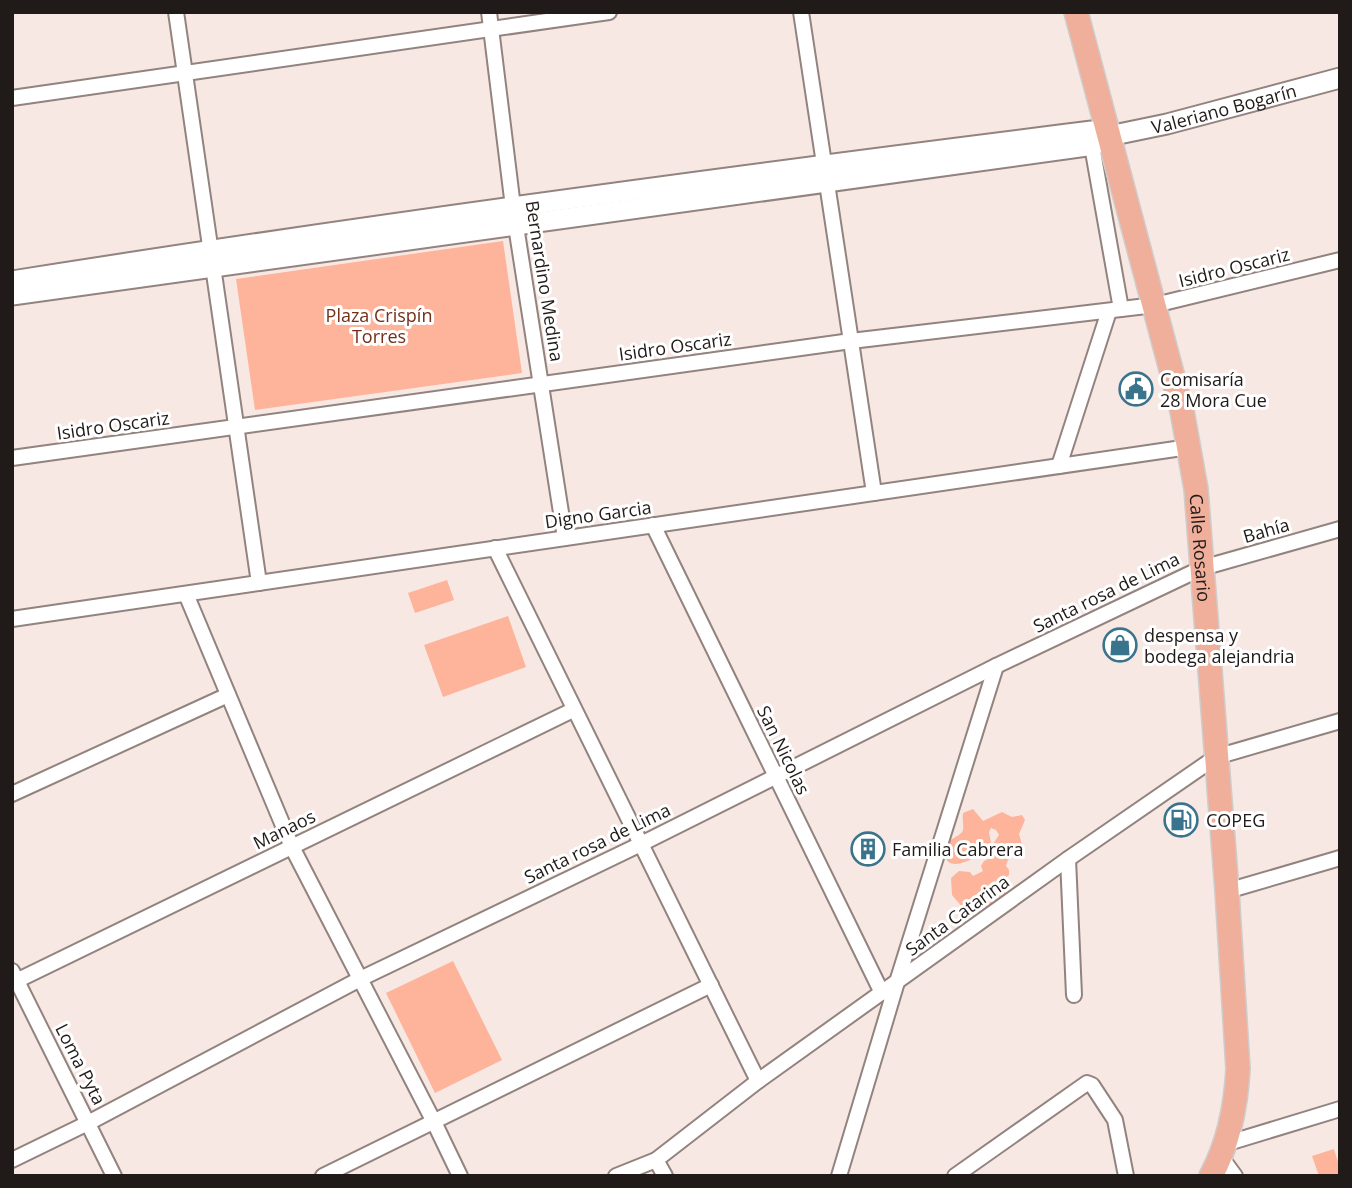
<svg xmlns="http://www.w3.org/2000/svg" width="1352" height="1188" viewBox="0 0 1352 1188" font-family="'Open Sans',sans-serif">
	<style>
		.green { fill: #feb39b }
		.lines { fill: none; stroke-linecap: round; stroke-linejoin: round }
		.street-casing { stroke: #92837f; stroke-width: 18 }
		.secondary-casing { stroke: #92837f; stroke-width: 23 }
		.primary-casing { stroke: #cecdcc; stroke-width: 26 }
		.street { stroke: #fff; stroke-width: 14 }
		.secondary { stroke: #fff; stroke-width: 19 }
		.primary { stroke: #efaf9b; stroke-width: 23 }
		.labels { text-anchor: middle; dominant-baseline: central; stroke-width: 6; stroke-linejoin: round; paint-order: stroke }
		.street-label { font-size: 18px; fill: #201b19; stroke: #fff }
		.park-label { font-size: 18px; fill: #742e16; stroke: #fff }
		.poi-label { font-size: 18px; fill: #201b19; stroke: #fff; text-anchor: start }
	</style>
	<rect width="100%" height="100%" fill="#f8e8e3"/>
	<g class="green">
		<path d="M503 241 522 373 255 410 236 279Z"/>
		<path d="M447 580 454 600 415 613 408 593Z"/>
		<path d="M508 616 526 667 443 697 424 645Z"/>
		<path d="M973 809 983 821 1002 812 1012 817 1022 815 1025 820 1019 834 1022 845 1020 850C1013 853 1007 859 1006 866L1009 870V875L1005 879V900L993 908 982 906 974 914H968L952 895 951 878 959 871 970 872 973 876 983 871 981 866 984 861 998 854 993 844 999 835 996 830 991 828 989 832 991 843C986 853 950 876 945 856 941 838 960 839 963 830 964 825 962 819 963 813Z"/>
		<path d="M453 961 502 1060 435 1093 386 993Z"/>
		<path d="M1334 1149 1340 1168V1176H1319L1312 1156Z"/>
	</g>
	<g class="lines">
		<defs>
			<g id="street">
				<path d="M176 12 259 583"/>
				<path d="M489 12 513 207 565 538"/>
				<path d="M801 12 874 493"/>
				<path d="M12 98 609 12"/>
				<path d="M1092 146 1121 309"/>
				<path d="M12 458 851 341 1155 305 1340 260"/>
				<path d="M1059 466 1109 311"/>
				<path d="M653 525 882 993"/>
				<path d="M495 548 758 1081"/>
				<path d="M186 594 292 847 434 1122 460 1176"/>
				<path d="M12 619 1189 447"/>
				<path d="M12 794 228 695"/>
				<path d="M1068 859 1074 995"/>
				<path d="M1227 891 1340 858"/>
				<path d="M12 971 114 1176"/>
				<path d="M12 983 573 710"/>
				<path d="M1225 1144 1340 1109"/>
				<path d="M1221 1157 1235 1176"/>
				<path d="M12 1160 88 1123 360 979 641 844 996 666 1202 568 1340 529"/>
				<path d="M656 1160 665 1176"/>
				<path d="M323 1176 711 985"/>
				<path d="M616 1176 656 1160 758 1081 1068 859 1216 757 1340 721"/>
				<path d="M839 1176 897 982 996 666"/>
				<path d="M955 1176 1087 1083 1092 1085 1115 1120 1126 1176"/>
			</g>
			<g id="secondary">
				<path d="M12 281C371 224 731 176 1092 131L1109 136"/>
				<path id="s1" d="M12 295 1094 145 1109 136 1167 124 1340 78"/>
			</g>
			<g id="primary">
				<path id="s2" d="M1076 12 1182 411 1196 489 1227 891 1238 1069C1236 1106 1229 1143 1211 1176"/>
			</g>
		</defs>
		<use href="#street" class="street-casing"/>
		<use href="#secondary" class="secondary-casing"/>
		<use href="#primary" class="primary-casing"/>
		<use href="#street" class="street"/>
		<use href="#secondary" class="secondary"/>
		<use href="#primary" class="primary"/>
	</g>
	<defs>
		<symbol id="civic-ring" viewBox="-11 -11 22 22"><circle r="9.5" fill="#fff" stroke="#3a738c" stroke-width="1.5"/><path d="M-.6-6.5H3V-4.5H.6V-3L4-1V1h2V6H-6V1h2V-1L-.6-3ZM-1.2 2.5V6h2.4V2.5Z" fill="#3a738c"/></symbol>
		<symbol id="shop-ring" viewBox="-11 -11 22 22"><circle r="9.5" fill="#fff" stroke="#3a738c" stroke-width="1.5"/><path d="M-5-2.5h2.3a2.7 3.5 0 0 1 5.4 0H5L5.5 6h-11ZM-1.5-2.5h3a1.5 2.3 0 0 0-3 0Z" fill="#3a738c"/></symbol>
		<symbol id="fuel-ring" viewBox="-11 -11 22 22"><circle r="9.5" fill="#fff" stroke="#3a738c" stroke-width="1.5"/><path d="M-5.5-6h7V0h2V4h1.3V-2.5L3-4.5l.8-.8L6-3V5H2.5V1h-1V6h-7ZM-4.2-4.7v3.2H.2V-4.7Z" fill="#3a738c"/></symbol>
		<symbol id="building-ring" viewBox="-11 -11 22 22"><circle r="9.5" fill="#fff" stroke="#3a738c" stroke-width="1.5"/><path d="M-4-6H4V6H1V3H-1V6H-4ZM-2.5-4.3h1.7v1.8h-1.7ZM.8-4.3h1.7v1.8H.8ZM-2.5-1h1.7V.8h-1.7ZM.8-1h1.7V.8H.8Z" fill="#3a738c"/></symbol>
	</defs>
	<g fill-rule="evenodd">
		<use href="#civic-ring" x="1117" y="370" width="38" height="38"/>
		<use href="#shop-ring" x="1101" y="626" width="38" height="38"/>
		<use href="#fuel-ring" x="1162" y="801" width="38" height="38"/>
		<use href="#building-ring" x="849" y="830" width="38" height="38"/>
	</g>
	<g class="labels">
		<g class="street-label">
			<text stroke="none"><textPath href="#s1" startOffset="1228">Valeriano Bogarín</textPath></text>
			<text transform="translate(1234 267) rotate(-14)">Isidro Oscariz</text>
			<text transform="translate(545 281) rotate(81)">Bernardino Medina</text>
			<text transform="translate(675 346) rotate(-8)">Isidro Oscariz</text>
			<text transform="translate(113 425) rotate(-8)">Isidro Oscariz</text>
			<text transform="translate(598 514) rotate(-8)">Digno Garcia</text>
			<text transform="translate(1266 530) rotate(-16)">Bahía</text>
			<text stroke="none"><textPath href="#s2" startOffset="551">Calle Rosario</textPath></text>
			<text transform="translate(1106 592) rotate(-26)">Santa rosa de Lima</text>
			<text transform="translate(784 750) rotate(64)">San Nicolas</text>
			<text transform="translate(284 829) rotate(-26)">Manaos</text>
			<text transform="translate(597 843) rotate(-26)">Santa rosa de Lima</text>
			<text transform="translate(957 915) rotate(-36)">Santa Catarina</text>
			<text transform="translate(81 1064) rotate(63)">Loma Pyta</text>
		</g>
		<g class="park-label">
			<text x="379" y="315">Plaza Crispín<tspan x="379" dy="21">Torres</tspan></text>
		</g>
		<g class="poi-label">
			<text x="1160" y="379">Comisaría<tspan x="1160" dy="21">28 Mora Cue</tspan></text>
			<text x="1144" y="635">despensa y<tspan x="1144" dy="21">bodega alejandria</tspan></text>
			<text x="1206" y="820">COPEG</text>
			<text x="892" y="849">Familia Cabrera</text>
		</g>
	</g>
	<rect width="1352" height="1188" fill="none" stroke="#201b19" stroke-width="28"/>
</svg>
